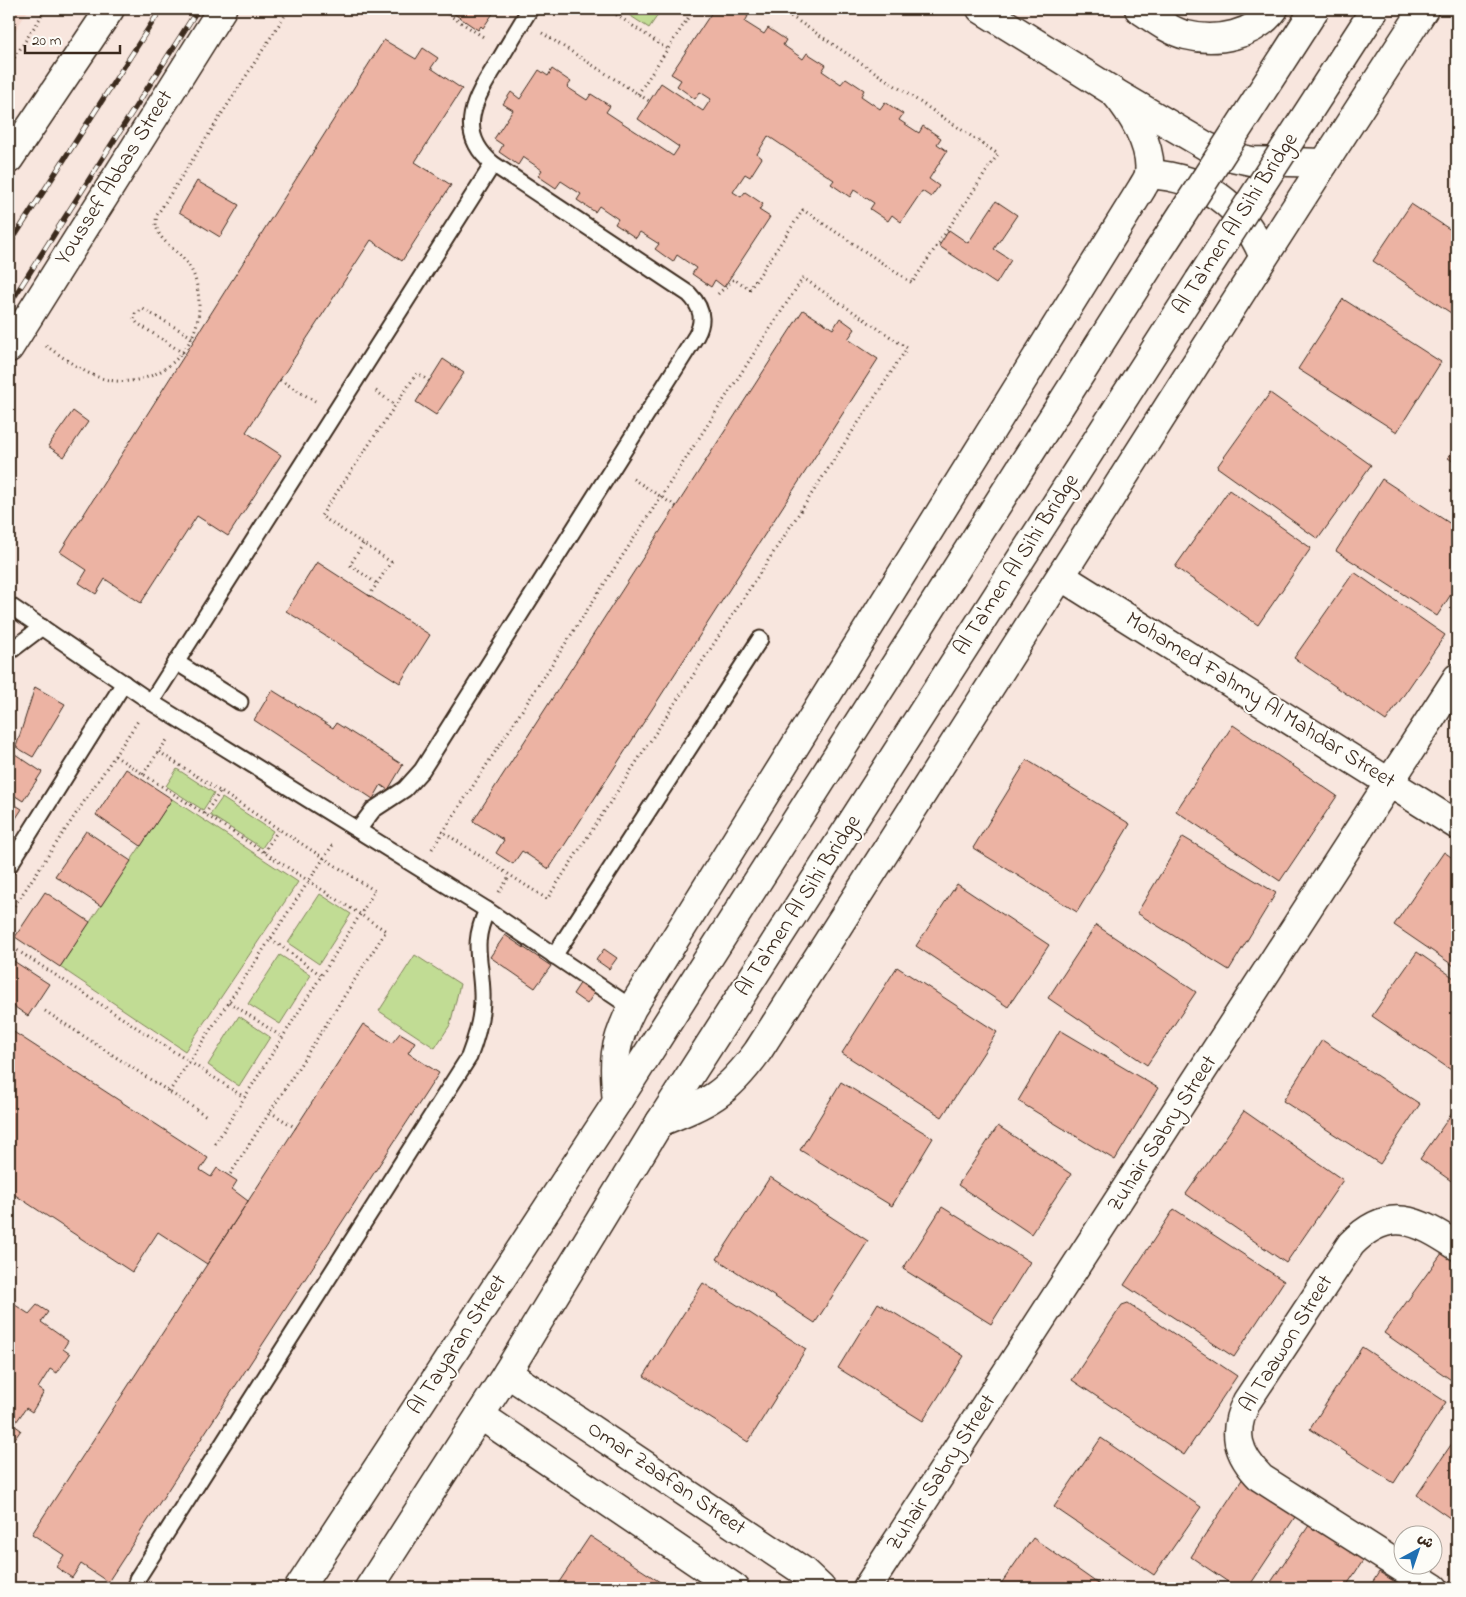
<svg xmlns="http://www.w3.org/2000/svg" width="1466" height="1597" viewBox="0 0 1466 1597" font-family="'Indie Flower','Playpen Sans Arabic',sans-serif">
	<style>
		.built { fill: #f4d7cc }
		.green { fill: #c1dc94; stroke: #7e8359 }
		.building { fill: #ecb3a3; stroke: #3b2a1e }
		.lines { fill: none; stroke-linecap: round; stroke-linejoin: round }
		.service-casing { stroke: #3b2a1e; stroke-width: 19 }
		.minor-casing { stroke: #3b2a1e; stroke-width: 31 }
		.tertiary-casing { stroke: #3b2a1e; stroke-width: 31 }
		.secondary-casing { stroke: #3b2a1e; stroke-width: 31 }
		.path { stroke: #3b2a1e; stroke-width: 3; stroke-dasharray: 1 4; stroke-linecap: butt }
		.service { stroke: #fdfcf7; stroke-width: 15 }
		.minor { stroke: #fdfcf7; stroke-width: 28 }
		.tertiary { stroke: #fdfcf7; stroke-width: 28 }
		.secondary { stroke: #fdfcf7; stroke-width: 28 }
		.rail-casing { stroke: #3b2a1e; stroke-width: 5.5 }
		.rail { stroke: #fdfcf7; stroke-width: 4; stroke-dasharray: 11; stroke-linecap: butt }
		.secondary-bridge-casing { stroke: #3b2a1e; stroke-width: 31; stroke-linecap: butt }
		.secondary-bridge { stroke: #fdfcf7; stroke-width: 28 }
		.labels { text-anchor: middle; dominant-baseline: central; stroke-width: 4; stroke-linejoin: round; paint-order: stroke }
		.street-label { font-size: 22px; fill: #3b2a1e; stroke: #fdfcf7 }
	</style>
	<rect width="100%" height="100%" fill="#f8e6de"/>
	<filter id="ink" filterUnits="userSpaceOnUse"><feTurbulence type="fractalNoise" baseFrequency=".02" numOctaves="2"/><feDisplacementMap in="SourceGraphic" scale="10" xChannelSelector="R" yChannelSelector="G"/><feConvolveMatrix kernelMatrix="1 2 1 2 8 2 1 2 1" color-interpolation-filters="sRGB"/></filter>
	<g filter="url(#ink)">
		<path class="built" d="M9 9H29L9 40Z"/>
		<g class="green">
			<path d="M620 9H662L649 28Z"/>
			<path d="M177 769 214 793 203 810 166 786Z"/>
			<path d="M222 798 273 831 262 848 210 815Z"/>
			<path d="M172 799 298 882 185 1051 60 967Z"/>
			<path d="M320 894 351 914 319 964 288 943Z"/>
			<path d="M280 955 311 975 280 1024 248 1004Z"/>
			<path d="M415 955 460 984 450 1025 435 1048 379 1011Z"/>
			<path d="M239 1016 270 1037 239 1086 208 1065Z"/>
		</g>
		<g class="building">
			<path d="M447 9H496L483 28 481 26 478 30Z"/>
			<path d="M714 9 725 11 737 9 748 16 745 22 764 34 768 28 786 40 783 45 803 59 807 53 826 65 822 71 841 84 846 78 864 90 861 96 880 109 885 102 903 114 899 120 919 133 923 126 941 138 937 144 947 151 929 179 939 186 931 197 922 191 901 222 892 215 888 221 870 209 874 203 854 190 850 197 831 184 834 180 768 136 757 154 762 158 750 177 745 174 733 192 741 197 745 192 763 204 759 210 770 217 724 287 715 280 711 287 692 274 696 268 677 255 673 262 655 249 659 244 640 232 636 238 615 224 618 219 599 206 595 212 577 200 581 194 561 181 556 188 538 176 542 170 523 157 518 165 499 152 503 145 494 139 513 110 503 104 511 92 520 99 539 70 548 76 552 69 571 82 567 87 587 100 591 94 610 106 606 112 673 156 679 147 638 119 661 83 703 111 711 99 700 92 695 99 677 86 681 80 671 74Z"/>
			<path d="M384 40 416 59 423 48 438 58 431 68 462 89 415 162 451 185 402 261 371 240 246 432 281 455 228 536 197 516 141 603 105 579 96 594 79 583 87 570 60 552Z"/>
			<path d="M197 181 239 205 220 237 179 212Z"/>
			<path d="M996 201 1017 215 994 249 1011 260 996 284 939 246 949 230 968 243Z"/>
			<path d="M1411 204 1457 234V317L1373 261Z"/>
			<path d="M1343 299 1441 362 1397 432 1298 369Z"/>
			<path d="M803 310 833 329 840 318 855 329 848 339 878 359 549 869 522 851 513 864 496 853 504 840 473 821Z"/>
			<path d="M443 359 464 373 436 415 416 402Z"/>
			<path d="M1270 393 1371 465 1318 539 1217 467Z"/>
			<path d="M73 411 88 422 64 457 48 446Z"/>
			<path d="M1457 443V464L1448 458Z"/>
			<path d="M1382 479 1457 528V585L1437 616 1336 551Z"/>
			<path d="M1229 490 1311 548 1258 625 1175 567Z"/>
			<path d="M317 562 430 635 400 683 286 611Z"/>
			<path d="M1354 572 1445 635 1386 721 1294 658Z"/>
			<path d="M35 687 65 704 33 757 16 747Z"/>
			<path d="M272 690 333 728 336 723 403 765 388 790 381 785 373 799 254 720Z"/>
			<path d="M1233 725 1337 796 1280 881 1176 811Z"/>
			<path d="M9 750 42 772 23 801 9 792Z"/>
			<path d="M1027 760 1130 824 1077 912 973 848Z"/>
			<path d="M126 769 172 799 141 846 96 815Z"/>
			<path d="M9 801 22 809 9 829Z"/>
			<path d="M86 831 131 861 101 906 55 876Z"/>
			<path d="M1183 837 1276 893 1229 970 1137 913Z"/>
			<path d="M1444 852 1457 861V968L1394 925Z"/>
			<path d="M957 884 1049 945 1008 1007 916 946Z"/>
			<path d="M45 892 90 922 60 967 15 937Z"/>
			<path d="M1096 925 1196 992 1147 1065 1048 998Z"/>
			<path d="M505 935 551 966 535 988 490 957Z"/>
			<path d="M604 949 617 958 609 969 596 960Z"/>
			<path d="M1417 952 1457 980V1074L1372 1016Z"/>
			<path d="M9 958 49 984 28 1016 9 1003Z"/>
			<path d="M897 967 997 1032 942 1117 842 1053Z"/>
			<path d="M581 982 595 992 587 1004 573 994Z"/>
			<path d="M363 1024 392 1043 400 1033 415 1042 408 1053 439 1073 108 1582 81 1564 72 1578 56 1567 64 1555 32 1534Z"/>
			<path d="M9 1029 208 1158 200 1170 211 1177 217 1168 237 1181 232 1189 248 1201 207 1264 158 1232 132 1272 9 1191Z"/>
			<path d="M1060 1030 1158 1088 1115 1160 1018 1101Z"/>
			<path d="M1322 1040 1420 1104 1380 1164 1283 1101Z"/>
			<path d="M841 1082 933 1138 892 1206 800 1150Z"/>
			<path d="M1457 1106V1185L1420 1159Z"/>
			<path d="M1244 1111 1343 1180 1286 1263 1186 1194Z"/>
			<path d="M998 1126 1071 1174 1031 1234 958 1185Z"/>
			<path d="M770 1177 868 1241 815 1323 717 1259Z"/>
			<path d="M942 1207 1030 1262 991 1324 903 1269Z"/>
			<path d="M1174 1209 1284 1281 1234 1357 1124 1285Z"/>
			<path d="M1445 1249 1457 1258V1384L1384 1333Z"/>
			<path d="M703 1283 806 1349 748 1442 644 1376Z"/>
			<path d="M9 1301 29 1314 37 1305 48 1312 41 1322 68 1341 63 1349 70 1354 57 1373 50 1369 38 1388 44 1392 32 1412 26 1408 14 1425 21 1430 9 1447Z"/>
			<path d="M878 1303 964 1356 923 1421 838 1368Z"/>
			<path d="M1128 1303 1237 1376 1184 1455 1072 1380 1122 1305Z"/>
			<path d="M1362 1347 1446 1402 1394 1483 1310 1429Z"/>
			<path d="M1457 1436V1523L1417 1495Z"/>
			<path d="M1101 1438 1201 1507 1154 1575 1054 1507Z"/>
			<path d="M1247 1472 1301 1508 1248 1588H1237L1191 1557Z"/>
			<path d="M1314 1518 1368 1553 1345 1588H1267Z"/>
			<path d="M590 1536 669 1588H555Z"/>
			<path d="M1033 1538 1104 1588H998Z"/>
			<path d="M1379 1572 1405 1588H1369Z"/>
		</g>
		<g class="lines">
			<defs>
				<g id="service">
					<path d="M9 605 151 702 487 910 632 1008"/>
					<path d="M9 652 42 627"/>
					<path d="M176 662 240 702"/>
					<path d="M151 702 493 164"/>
					<path d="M358 830 373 810 405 789 422 770 696 336C705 320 702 307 689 294L493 164C452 130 478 94 500 59 510 42 520 25 530 9"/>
					<path d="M9 866 124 683"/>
					<path d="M554 956 760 639"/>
					<path d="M137 1579 469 1057C477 1036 483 1015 482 993 481 958 471 945 487 910"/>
				</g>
				<g id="minor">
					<path d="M1062 577 1457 825"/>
					<path d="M507 1373 803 1571 821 1588"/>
					<path d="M480 1415 735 1588"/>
					<path d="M867 1588 1457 678"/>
					<path d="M1434 1588 1261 1478C1237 1454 1231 1432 1247 1401L1351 1244C1389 1205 1417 1220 1457 1246"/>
				</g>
				<g id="tertiary">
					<path d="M981 9 1114 92 1206 146 1228 156 1251 161 1324 163"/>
					<path d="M1139 9C1153 18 1169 31 1186 35 1217 43 1255 35 1274 9"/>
				</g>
				<g id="secondary">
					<path d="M9 159 110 9"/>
					<path d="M1149 174C1205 178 1241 204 1263 255"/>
					<path d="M9 348 222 9"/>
					<path d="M617 1102C613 1061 613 1045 632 1008L1142 188C1144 184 1148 179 1149 174 1153 146 1131 112 1114 92"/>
					<path d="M660 1122C710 1102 726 1095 758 1051 981 704 1199 354 1424 9"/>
					<path d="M299 1588 617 1102 1158 252"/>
					<path d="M369 1588 507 1373 660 1122 1199 281"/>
				</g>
			</defs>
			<use href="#service" class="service-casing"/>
			<use href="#minor" class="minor-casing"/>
			<use href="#tertiary" class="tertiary-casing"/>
			<use href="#secondary" class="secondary-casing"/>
			<g class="path">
				<path d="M440 9 485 38"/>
				<path d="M608 9 667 49"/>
				<path d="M542 33 649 101"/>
				<path d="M9 66 46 9"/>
				<path d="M638 94 694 9"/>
				<path d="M718 294 734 279 750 289 803 210 912 283 998 154 780 9"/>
				<path d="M46 346C65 358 86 376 109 380 154 389 199 353 199 306 199 292 196 274 187 263 175 247 151 238 157 215L289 9"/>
				<path d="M183 353 137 323 134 319 135 314 143 309 192 337"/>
				<path d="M280 380 315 401"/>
				<path d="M376 391 395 405"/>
				<path d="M633 479 677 507"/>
				<path d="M363 544 350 565 376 583"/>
				<path d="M369 596 391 562 321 516 417 373 429 381"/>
				<path d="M159 752 375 891 215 1144"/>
				<path d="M115 756 386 931 229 1176"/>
				<path d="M143 774 167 740"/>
				<path d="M205 814 220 792"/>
				<path d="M432 849 803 278 907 348 547 899 443 832"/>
				<path d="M264 852 279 829"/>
				<path d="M499 892 510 876"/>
				<path d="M9 914 138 721"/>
				<path d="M271 939 321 975"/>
				<path d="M9 945 244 1097"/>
				<path d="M229 1002 282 1037"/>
				<path d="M45 1011 208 1117"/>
				<path d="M169 1092 334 843"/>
				<path d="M270 1112 296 1128"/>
			</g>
			<use href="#service" class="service"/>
			<use href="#minor" class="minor"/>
			<use href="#tertiary" class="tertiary"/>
			<use href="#secondary" class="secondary"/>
			<defs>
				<g id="rail">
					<path d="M9 245 161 9"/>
					<path d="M9 305 198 9"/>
				</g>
			</defs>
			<use href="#rail" class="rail-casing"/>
			<use href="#rail" class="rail"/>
			<defs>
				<g id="secondary-bridge">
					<path d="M1158 252 1315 9"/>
					<path d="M1199 281 1375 9"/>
				</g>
			</defs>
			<use href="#secondary-bridge" class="secondary-bridge-casing"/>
			<use href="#secondary-bridge" class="secondary-bridge"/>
		</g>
	</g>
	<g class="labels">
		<g class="street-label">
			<text transform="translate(115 178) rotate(-58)">Youssef Abbas Street</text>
			<text transform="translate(1236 224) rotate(-57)">Al Ta'men Al Sihi Bridge</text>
			<text transform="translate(1017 565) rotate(-57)">Al Ta'men Al Sihi Bridge</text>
			<text transform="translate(1260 701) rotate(32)">Mohamed Fahmy Al Mahdar Street</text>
			<text transform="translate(799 906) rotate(-57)">Al Ta'men Al Sihi Bridge</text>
			<text transform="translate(1163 1134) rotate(-57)">Zuhair Sabry Street</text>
			<text transform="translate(1287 1344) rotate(-58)">Al Taawon Street</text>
			<text transform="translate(458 1345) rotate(-57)">Al Tayaran Street</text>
			<text transform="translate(942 1473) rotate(-57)">Zuhair Sabry Street</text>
			<text transform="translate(666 1479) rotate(34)">Omar Zaafan Street</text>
		</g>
	</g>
	<rect width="1466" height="1597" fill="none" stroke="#fdfcf7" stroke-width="30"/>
	<rect x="15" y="15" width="1436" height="1567" fill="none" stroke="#3b2a1e" stroke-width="2" filter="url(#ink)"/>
	<g transform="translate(1418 1550) rotate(40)"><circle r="24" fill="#fdfcf7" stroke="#afa8a0"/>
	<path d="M0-4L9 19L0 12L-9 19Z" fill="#1f6fb2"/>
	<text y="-8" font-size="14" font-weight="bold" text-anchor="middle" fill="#3b2a1e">ش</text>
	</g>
	<path d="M25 45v8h95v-8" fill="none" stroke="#3b2a1e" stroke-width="2.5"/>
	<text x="32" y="45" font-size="15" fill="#3b2a1e" stroke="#fdfcf7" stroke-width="4" paint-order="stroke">20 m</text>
</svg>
